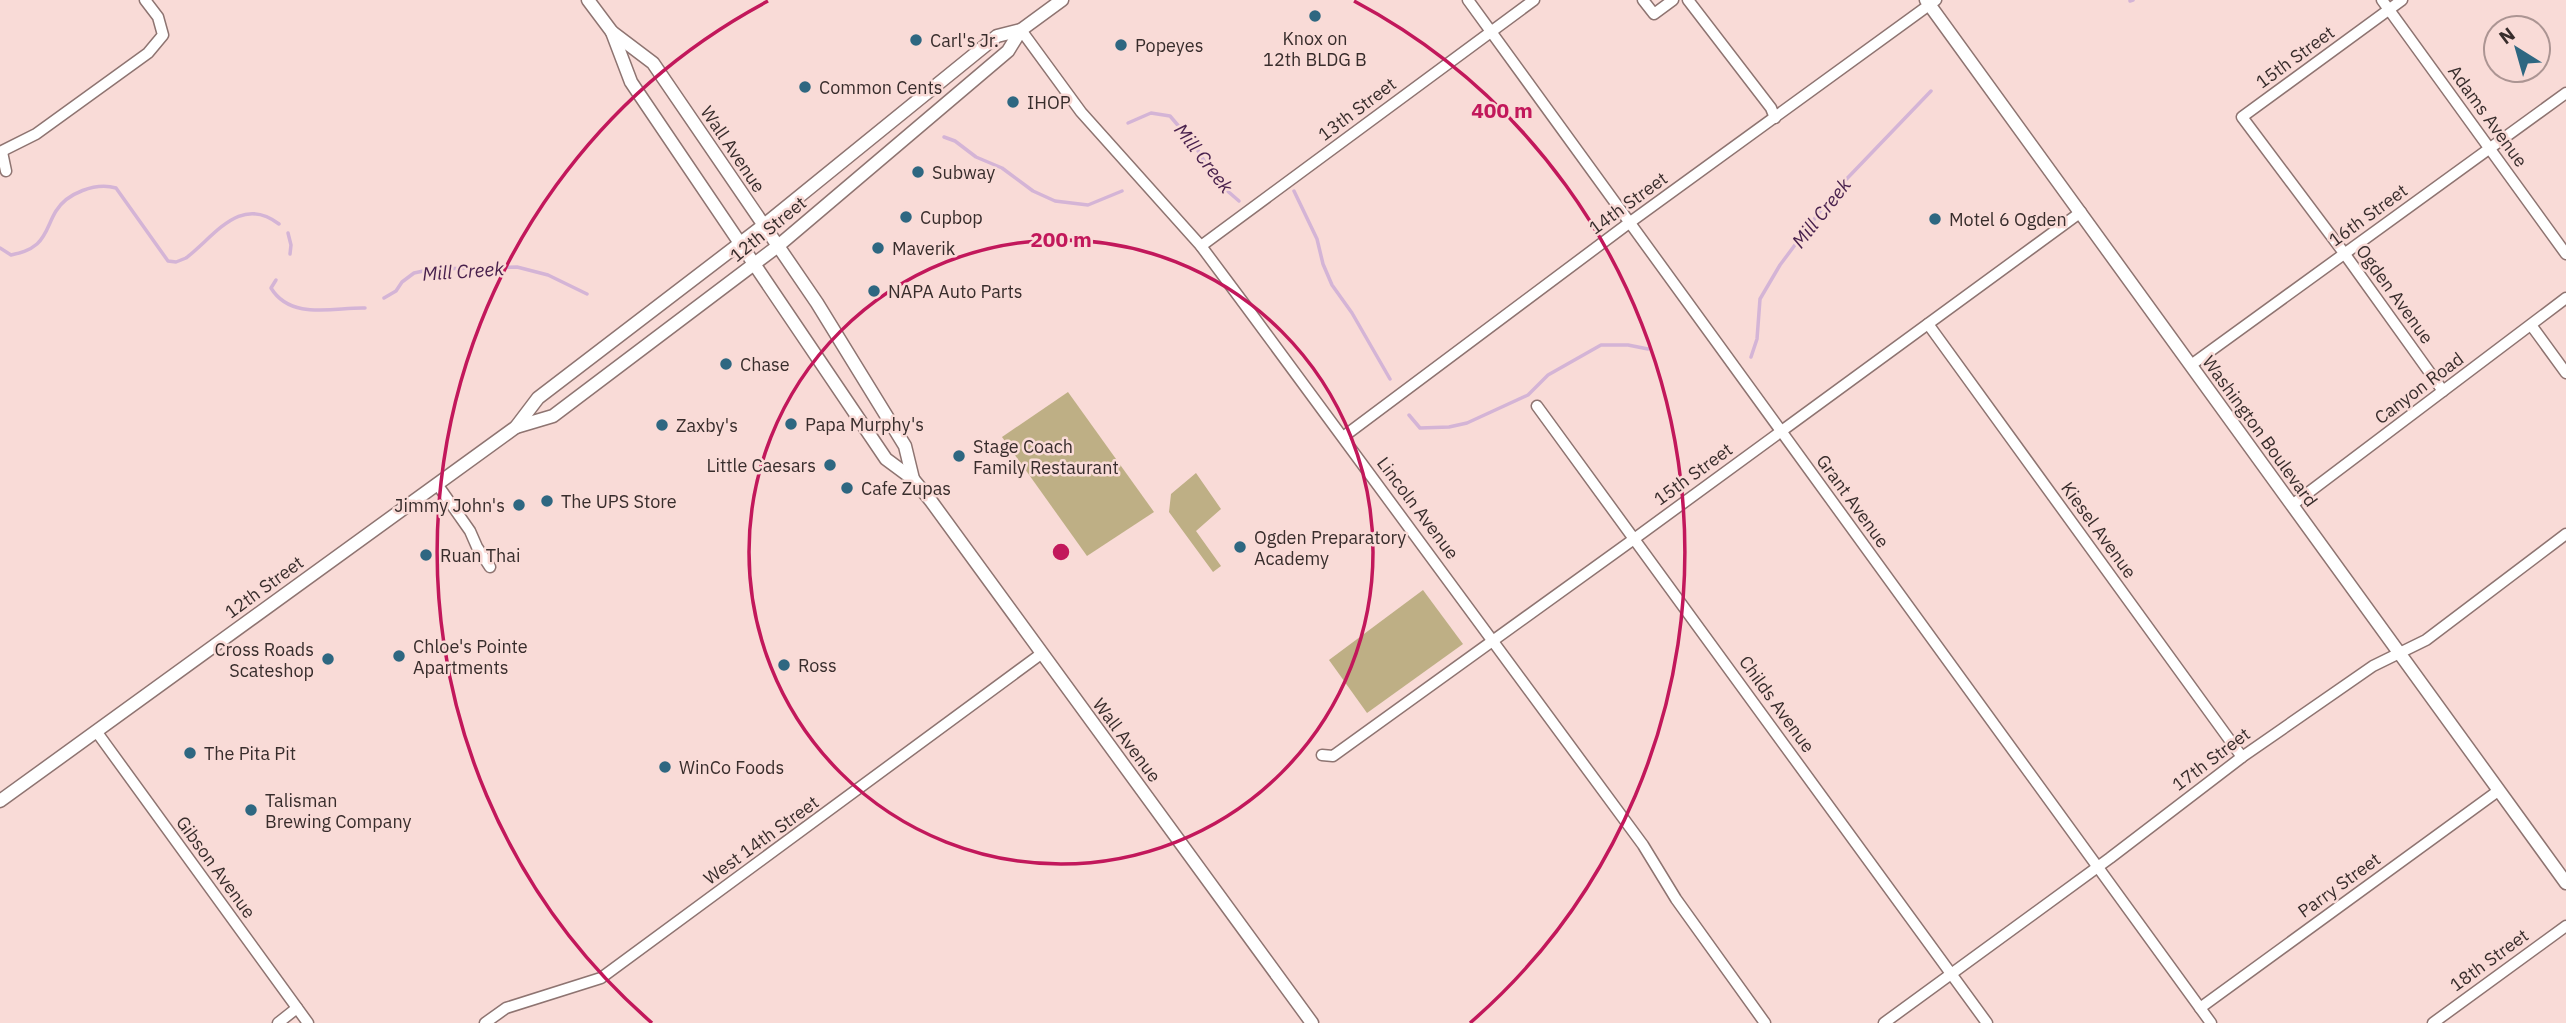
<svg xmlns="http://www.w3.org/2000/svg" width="2566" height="1023" viewBox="0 0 2566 1023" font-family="'IBM Plex Sans',sans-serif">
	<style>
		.green { fill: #beaf85 }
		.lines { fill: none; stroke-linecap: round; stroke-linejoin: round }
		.stream { stroke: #d4b4d6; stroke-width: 3.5 }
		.minor-casing { stroke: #8e7471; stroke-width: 13 }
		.major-casing { stroke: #8e7471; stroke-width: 15 }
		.minor { stroke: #fff; stroke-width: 10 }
		.major { stroke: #fff; stroke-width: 12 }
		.ring { fill: none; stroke: #c2185b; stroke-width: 3.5 }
		.poi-dot { fill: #2e6781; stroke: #f9dbd7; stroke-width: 2.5 }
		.labels { text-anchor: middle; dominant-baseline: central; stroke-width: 5; stroke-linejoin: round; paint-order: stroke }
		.poi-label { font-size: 18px; fill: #382d2c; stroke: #f9dbd7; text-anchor: start }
		.street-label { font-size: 18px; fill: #382d2c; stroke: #f9dbd7 }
		.water-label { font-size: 19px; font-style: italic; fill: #49214d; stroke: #f9dbd7 }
		.centre { fill: #c2185b; stroke: #f9dbd7; stroke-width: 3.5 }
		.ring-label { font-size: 21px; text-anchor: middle; font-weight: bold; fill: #c2185b; stroke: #f9dbd7; stroke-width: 5; stroke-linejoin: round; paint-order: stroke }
	</style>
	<rect width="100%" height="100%" fill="#f9dbd7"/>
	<g class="green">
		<path d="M1068 392 1154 512 1087 556 1002 437Z"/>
		<path d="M1196 473 1221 509 1196 531 1221 566 1213 572 1169 512 1171 494Z"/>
		<path d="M1423 590 1463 644 1367 713 1329 660Z"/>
	</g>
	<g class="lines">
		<g class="stream">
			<path d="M2130 1 2133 0"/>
			<path d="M1128 123 1151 113 1170 116 1194 144 1216 181 1239 201"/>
			<path d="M944 137 955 141 976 157 1002 168 1033 191 1055 201 1088 205 1122 191"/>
			<path d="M1294 191 1317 239 1323 264 1332 285 1352 313 1390 379"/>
			<path d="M288 233 291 245 290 254"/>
			<path d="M0 248 11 255C20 253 29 251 37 244 47 235 49 222 56 211 67 193 96 182 116 188L168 261 176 262 186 258C215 236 240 194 279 224"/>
			<path d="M276 280 271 288C291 321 335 307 365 308"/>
			<path d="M384 298 396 291 402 282 414 273 433 269 517 267 548 275 587 294"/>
			<path d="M1751 357 1757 339 1760 299 1780 265 1836 190 1931 91"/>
			<path d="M1409 415 1420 428 1449 427 1467 423 1528 395 1548 375 1601 345H1628L1648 349"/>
		</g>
		<defs>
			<g id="minor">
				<path d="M1468 0 2211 1023"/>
				<path d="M1643 0 1654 14 1673 0"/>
				<path d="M1688 0 1771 108 1775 118"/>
				<path d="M2382 0 2566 254"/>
				<path d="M2402 0 2242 117 2344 253 2443 391"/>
				<path d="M1021 30 1081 112 1201 246 1245 305 1643 845 1676 899 1765 1023"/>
				<path d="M0 152 36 134 148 53 163 35 158 17 145 0"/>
				<path d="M2 152 6 171"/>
				<path d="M1201 246 1534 0"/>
				<path d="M1928 324 2242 757"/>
				<path d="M2531 325 2566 373"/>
				<path d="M2191 365 2566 93"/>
				<path d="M1537 406 1987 1023"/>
				<path d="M1343 437 1629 223 1936 0"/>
				<path d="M437 484 470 531 477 547 490 567"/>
				<path d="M2292 505 2566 298"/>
				<path d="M96 731 308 1023"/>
				<path d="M1322 755 1333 756 1634 539 2081 212"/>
				<path d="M2200 1008 2498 791"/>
				<path d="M278 1023 297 1008"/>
				<path d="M485 1023 506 1008 601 978 1041 654"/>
				<path d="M1884 1023 2110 858 2242 757 2373 666 2426 640 2566 534"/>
				<path d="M2433 1023 2566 926"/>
			</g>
			<g id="major">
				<path d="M588 0 612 32 653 63 817 303 905 446 913 479"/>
				<path d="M1926 0 2566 883"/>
				<path d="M612 32 631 82 886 459 913 479 931 501 1312 1023"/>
				<path d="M516 427 553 416 778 246 1008 51 1021 30 1062 0"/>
				<path d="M0 801 516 427 538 398 764 225 997 36 1021 30"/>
			</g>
		</defs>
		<use href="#minor" class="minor-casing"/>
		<use href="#major" class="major-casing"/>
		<use href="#minor" class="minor"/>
		<use href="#major" class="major"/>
	</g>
	<g class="ring">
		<circle cx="1061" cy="552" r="312"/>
		<path d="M652 1023A624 624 0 0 1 768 1M1354 1A624 624 0 0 1 1470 1023"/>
	</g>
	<g class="poi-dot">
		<circle cx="1315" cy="16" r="7"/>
		<circle cx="916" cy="40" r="7"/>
		<circle cx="1121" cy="45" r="7"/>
		<circle cx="805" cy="87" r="7"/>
		<circle cx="1013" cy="102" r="7"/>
		<circle cx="918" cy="172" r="7"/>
		<circle cx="906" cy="217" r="7"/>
		<circle cx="1935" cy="219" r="7"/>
		<circle cx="878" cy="248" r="7"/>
		<circle cx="874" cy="291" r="7"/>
		<circle cx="726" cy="364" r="7"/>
		<circle cx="791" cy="424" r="7"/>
		<circle cx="662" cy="425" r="7"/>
		<circle cx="959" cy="456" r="7"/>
		<circle cx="830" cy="465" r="7"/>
		<circle cx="847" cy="488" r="7"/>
		<circle cx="547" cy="501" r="7"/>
		<circle cx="519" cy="505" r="7"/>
		<circle cx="1240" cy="547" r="7"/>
		<circle cx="426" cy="555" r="7"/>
		<circle cx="399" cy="656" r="7"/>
		<circle cx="328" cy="659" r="7"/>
		<circle cx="784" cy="665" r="7"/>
		<circle cx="190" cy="753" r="7"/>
		<circle cx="665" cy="767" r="7"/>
		<circle cx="251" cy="810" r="7"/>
	</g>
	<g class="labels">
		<g class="poi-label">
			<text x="1315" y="38" text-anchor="middle">Knox on<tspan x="1315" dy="21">12th BLDG B</tspan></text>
			<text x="930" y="40">Carl's Jr.</text>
			<text x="1135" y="45">Popeyes</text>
			<text x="819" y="87">Common Cents</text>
			<text x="1027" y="102">IHOP</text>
			<text x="932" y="172">Subway</text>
			<text x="920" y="217">Cupbop</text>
			<text x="1949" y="219">Motel 6 Ogden</text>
			<text x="892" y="248">Maverik</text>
			<text x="888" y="291">NAPA Auto Parts</text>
			<text x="740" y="364">Chase</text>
			<text x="805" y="424">Papa Murphy's</text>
			<text x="676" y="425">Zaxby's</text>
			<text x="973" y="446">Stage Coach<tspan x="973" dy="21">Family Restaurant</tspan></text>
			<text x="816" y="465" text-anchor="end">Little Caesars</text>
			<text x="861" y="488">Cafe Zupas</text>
			<text x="561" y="501">The UPS Store</text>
			<text x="505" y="505" text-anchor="end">Jimmy John's</text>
			<text x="1254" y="537">Ogden Preparatory<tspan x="1254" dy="21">Academy</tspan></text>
			<text x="440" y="555">Ruan Thai</text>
			<text x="413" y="646">Chloe's Pointe<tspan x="413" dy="21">Apartments</tspan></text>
			<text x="314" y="649" text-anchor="end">Cross Roads<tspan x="314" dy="21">Scateshop</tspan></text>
			<text x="798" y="665">Ross</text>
			<text x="204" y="753">The Pita Pit</text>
			<text x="679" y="767">WinCo Foods</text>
			<text x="265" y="800">Talisman<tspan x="265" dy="21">Brewing Company</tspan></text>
		</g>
		<g class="street-label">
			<text transform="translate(2295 57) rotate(-36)">15th Street</text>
			<text transform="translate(1357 109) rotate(-37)">13th Street</text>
			<text transform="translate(2488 116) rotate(54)">Adams Avenue</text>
			<text transform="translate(733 149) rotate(56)">Wall Avenue</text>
			<text transform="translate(1628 203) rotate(-36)">14th Street</text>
			<text transform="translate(2368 215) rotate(-36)">16th Street</text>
			<text transform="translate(768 229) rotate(-39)">12th Street</text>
			<text transform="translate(2395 294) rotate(54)">Ogden Avenue</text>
			<text transform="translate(2419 388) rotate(-37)">Canyon Road</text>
			<text transform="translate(2260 431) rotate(54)">Washington Boulevard</text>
			<text transform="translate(1693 474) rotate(-36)">15th Street</text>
			<text transform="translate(1853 501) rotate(54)">Grant Avenue</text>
			<text transform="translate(1418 508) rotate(53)">Lincoln Avenue</text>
			<text transform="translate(2099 530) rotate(54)">Kiesel Avenue</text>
			<text transform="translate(264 587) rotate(-36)">12th Street</text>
			<text transform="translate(1777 704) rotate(54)">Childs Avenue</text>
			<text transform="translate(1127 740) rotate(53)">Wall Avenue</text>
			<text transform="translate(2211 759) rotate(-37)">17th Street</text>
			<text transform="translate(761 840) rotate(-36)">West 14th Street</text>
			<text transform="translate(216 867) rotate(54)">Gibson Avenue</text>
			<text transform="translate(2339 885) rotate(-36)">Parry Street</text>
			<text transform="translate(2489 960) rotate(-36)">18th Street</text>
		</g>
		<g class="water-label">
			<text transform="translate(1204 158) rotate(52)">Mill Creek</text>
			<text transform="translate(1821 213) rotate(-52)">Mill Creek</text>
			<text transform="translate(463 271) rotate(-4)">Mill Creek</text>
		</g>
	</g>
	<circle cx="1061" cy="552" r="10" class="centre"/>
	<g class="ring-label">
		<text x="1502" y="118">400 m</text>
		<text x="1061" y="247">200 m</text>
	</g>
	<g transform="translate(2517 49) rotate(323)"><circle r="33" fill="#f9dbd7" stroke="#ac9593" stroke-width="2"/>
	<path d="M0-5L12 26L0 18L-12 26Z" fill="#2e6781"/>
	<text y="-10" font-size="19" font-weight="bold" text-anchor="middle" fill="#382d2c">N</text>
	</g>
</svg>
